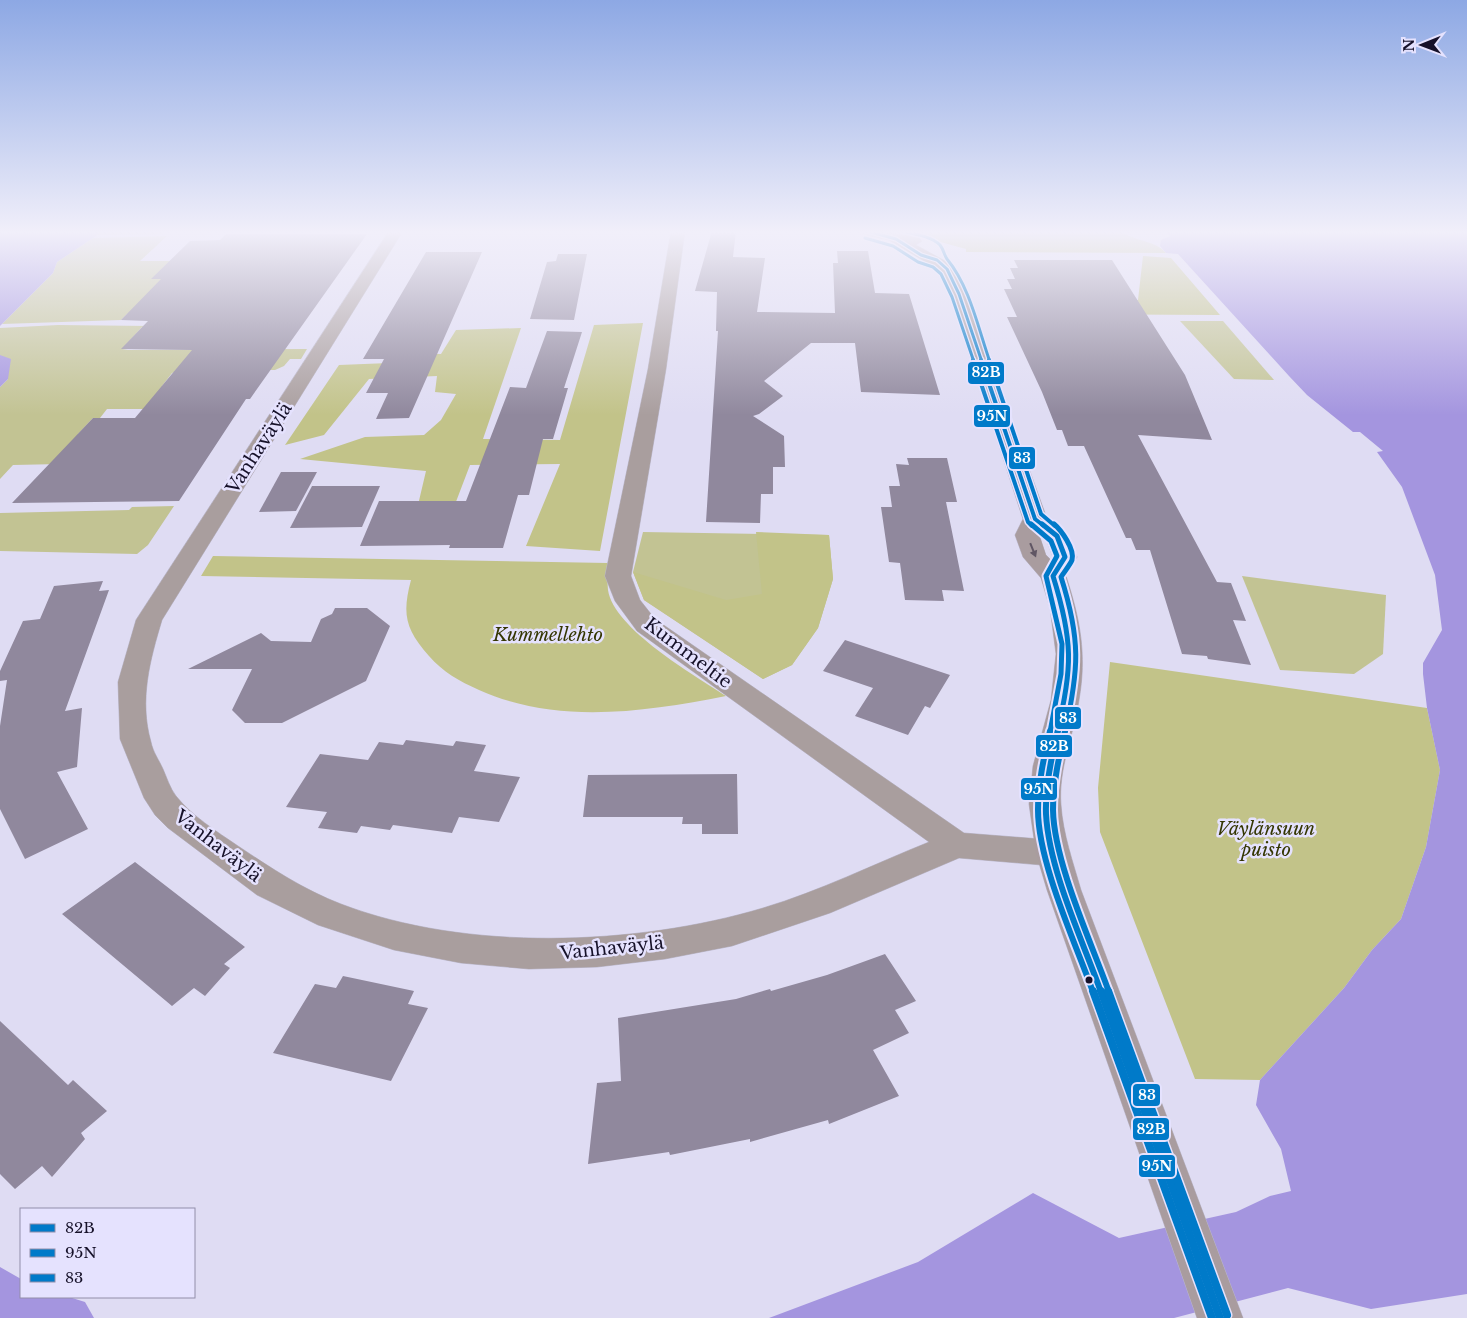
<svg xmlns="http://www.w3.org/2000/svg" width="1467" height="1318" viewBox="0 0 1467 1318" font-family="'Libre Baskerville',serif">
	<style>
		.green { fill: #c2c393 }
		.forest { fill: #c2c389 }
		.water { fill: #a495df }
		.building { fill: #90889d }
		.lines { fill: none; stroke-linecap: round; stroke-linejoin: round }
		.street-casing { stroke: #bcb9cd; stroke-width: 1 }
		.secondary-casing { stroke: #bcb9cd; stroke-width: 1 }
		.street { fill: #a99e9e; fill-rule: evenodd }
		.secondary { fill: #a99c9f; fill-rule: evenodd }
		.bus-1-far4-casing { stroke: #e5e2fe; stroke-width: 5.5 }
		.bus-1-far3-casing { stroke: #e5e2fe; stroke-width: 7 }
		.bus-1-far2-casing { stroke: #e5e2fe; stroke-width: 9 }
		.bus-1-far1-casing { stroke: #e5e2fe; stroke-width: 10 }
		.bus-1-casing { stroke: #e5e2fe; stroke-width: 11 }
		.bus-2-far4-casing { stroke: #e5e2fe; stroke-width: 5.5 }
		.bus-2-far3-casing { stroke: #e5e2fe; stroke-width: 7 }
		.bus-2-far2-casing { stroke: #e5e2fe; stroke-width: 9 }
		.bus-2-far1-casing { stroke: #e5e2fe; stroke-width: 10 }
		.bus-2-casing { stroke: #e5e2fe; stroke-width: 11 }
		.bus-3-far4-casing { stroke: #e5e2fe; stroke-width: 5.5 }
		.bus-3-far3-casing { stroke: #e5e2fe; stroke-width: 7 }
		.bus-3-far2-casing { stroke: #e5e2fe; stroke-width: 9 }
		.bus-3-far1-casing { stroke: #e5e2fe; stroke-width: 10 }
		.bus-3-casing { stroke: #e5e2fe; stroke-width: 11 }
		.bus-1-far4 { stroke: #007ac9; stroke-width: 3 }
		.bus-1-far3 { stroke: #007ac9; stroke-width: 4 }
		.bus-1-far2 { stroke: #007ac9; stroke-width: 5 }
		.bus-1-far1 { stroke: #007ac9; stroke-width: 6 }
		.bus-1 { stroke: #007ac9; stroke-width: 8 }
		.bus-2-far4 { stroke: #007ac9; stroke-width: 3 }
		.bus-2-far3 { stroke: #007ac9; stroke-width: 4 }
		.bus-2-far2 { stroke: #007ac9; stroke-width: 5 }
		.bus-2-far1 { stroke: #007ac9; stroke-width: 6 }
		.bus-2 { stroke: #007ac9; stroke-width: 8 }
		.bus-3-far4 { stroke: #007ac9; stroke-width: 3 }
		.bus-3-far3 { stroke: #007ac9; stroke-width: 4 }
		.bus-3-far2 { stroke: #007ac9; stroke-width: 5 }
		.bus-3-far1 { stroke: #007ac9; stroke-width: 6 }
		.bus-3 { stroke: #007ac9; stroke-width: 8 }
		.oneway { fill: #605664 }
		.bus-dot { fill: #161129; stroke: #e5e2fe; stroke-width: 2 }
		.labels { text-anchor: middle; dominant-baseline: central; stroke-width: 5; stroke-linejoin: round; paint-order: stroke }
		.street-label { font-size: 18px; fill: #161129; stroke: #e5e2fe }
		.park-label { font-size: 18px; font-style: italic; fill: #343602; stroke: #e5e2fe }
		.line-badge { stroke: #e5e2fe; stroke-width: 2 }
		.badge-label { font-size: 14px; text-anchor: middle; font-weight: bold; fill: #fff }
	</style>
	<rect width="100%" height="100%" fill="#dfdcf3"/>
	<g class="green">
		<path d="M99 231H172L160 234 97 235Z"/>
		<path d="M167 236 140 261H176L152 279H195L127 314 121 320 2 324 53 273 57 262 93 238Z"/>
		<path d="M1180 321H1223L1274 380 1234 379Z"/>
		<path d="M58 325 150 326 142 327 122 349 128 350 307 349 301 359H290L284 366 275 370H181L172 373 162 386 193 409H107L100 418H93L78 434 202 461 13 465 0 479V387L8 379 0 355V328Z"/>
		<path d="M174 506 148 545 137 554 0 551V513L129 510 132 507Z"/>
		<path d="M643 532 829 535 833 579 818 628 792 665 763 679 644 600 633 572Z"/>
		<path d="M1242 576 1386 595 1383 654 1354 674 1280 670Z"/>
	</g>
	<g class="forest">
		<path d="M900 231H1120C1134 241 1155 240 1166 253L966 252V249Z"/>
		<path d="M1143 256 1171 258 1220 315 1030 314 1085 301 1138 300Z"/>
		<path d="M643 323 600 551 526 546 560 464 470 465 441 541 410 539 426 471 300 459 365 437 424 435 441 420 456 394 435 392 437 376 369 379 324 435 285 445 339 365 389 363 393 353 441 354 456 330 521 328 483 439 560 440 594 325Z"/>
		<path d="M756 532 829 535 833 579 818 628 792 665 763 679 644 600 633 572 726 600 762 594Z"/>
		<path d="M213 556 608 563C608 572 607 581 608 590 614 629 694 675 726 696 644 712 557 725 479 690 459 681 443 672 429 656 405 629 402 614 411 580L201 576Z"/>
		<path d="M1110 662 1427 708 1440 770 1426 847 1401 919 1372 950 1344 988 1260 1080 1195 1079 1100 832 1098 788Z"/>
	</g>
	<g class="water">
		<path d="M0 231H99L96 236 57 262 53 273 0 326Z"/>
		<path d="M1163 231H1467V1294L1371 1309 1288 1288 1174 1318H769L918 1262 1033 1193 1119 1238 1236 1212 1270 1196 1291 1191 1281 1149 1256 1105 1260 1080 1344 988 1372 950 1401 919 1426 847 1440 770 1427 708 1423 674V663L1442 630 1435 575 1402 487 1377 452 1383 451 1360 432H1353L1307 395 1289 376 1178 254 1166 253 1160 246 1161 240 1170 236Z"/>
		<path d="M0 355 11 359 8 379 0 387Z"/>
		<path d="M0 1267 21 1279V1297H69L85 1302 94 1318H0Z"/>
	</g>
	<g class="building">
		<path d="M712 231H736L733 257 765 258 757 312 835 313 833 263H838L837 251H868L875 293 909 294 940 395 861 392 855 343H811L764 381 783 396 759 414 753 416 784 436 785 467H773V494H761L760 523 706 522 718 331H716L717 292 695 291Z"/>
		<path d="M226 234H367L250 399H246L179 501 12 503 93 418H135L192 350 121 349 148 321 121 320 161 279H151L190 241 220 240Z"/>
		<path d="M426 252H482L409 418 376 419 388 393H366L384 359H363Z"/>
		<path d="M558 254H587L574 320 530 319 547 262 556 261Z"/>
		<path d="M1014 260H1112L1185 375 1212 440 1138 435 1217 582 1231 583 1246 621 1233 620 1251 665 1208 659 1207 656 1182 654 1150 550H1136L1131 538H1126L1084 446H1068L1062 430H1057L1042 392 1007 317H1017L1004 289H1012L1007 279H1015L1010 268H1018Z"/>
		<path d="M547 331 582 332 564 388H568L553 439H543L529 495H518L503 548H449L450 545 360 546 379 501H466L510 387 526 388Z"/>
		<path d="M907 458H947L957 502H946L964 591 942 590 944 601 905 600 900 563 889 562 881 507H892L889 486H900L896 464 909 465Z"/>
		<path d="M281 472H317L296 511 259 512Z"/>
		<path d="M312 486H380L362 527 290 528Z"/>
		<path d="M103 581 99 591 109 590 65 711 82 708 77 767 57 772 88 829 25 859 0 809V726L7 680 0 681V671L23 621 40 619 54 586Z"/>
		<path d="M335 608H367L390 626 366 681 282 723H245L232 710 252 669H188L261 633 271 641 311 642 321 619 332 614Z"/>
		<path d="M845 640 950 675 930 708 925 706 908 735 855 716 873 688 823 671Z"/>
		<path d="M406 740 453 746 456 741 486 745 474 771 520 777 499 822 459 817 452 833 393 825 390 830 361 826 357 833 318 828 327 812 286 807 320 754 368 760 379 742 403 745Z"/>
		<path d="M737 774 738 834H702V824H682L683 817H583L588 775Z"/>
		<path d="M135 862 245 947 224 964 230 968 205 996 194 988 172 1006 62 914Z"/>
		<path d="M885 954 916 1001 895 1010 909 1033 873 1050 899 1096 829 1124 828 1120 750 1142V1139L670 1155 669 1152 588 1164 597 1083 621 1081 618 1018 736 999 770 989 771 991 827 975Z"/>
		<path d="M343 976 414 991 408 1004 428 1008 391 1081 273 1053 315 984 336 988Z"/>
		<path d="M0 1021 68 1085 73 1080 107 1111 81 1133 85 1139 52 1177 42 1166 15 1189 0 1174Z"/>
	</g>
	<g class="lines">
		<defs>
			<path id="street" d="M389 231H403L162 620C150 660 139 700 151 742 153 752 159 760 163 769 167 778 170 788 176 796 192 816 216 831 238 846 271 868 304 890 341 904 466 952 636 946 763 908 820 891 874 864 929 842L637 631 615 601 605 576 648 369 671 231H685L666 369 631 576 640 600 655 619 964 833 1053 840 1065 844 1070 853 1065 862 1053 866 959 858 830 913 732 946 665 959 597 967 529 969 461 963 394 950 318 925 257 895 168 828 155 815 144 798 120 739 118 682 136 620Z"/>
			<path id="secondary" d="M860 231H887L919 238 922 241 916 245 947 262 961 280 1046 516 1065 531 1077 557 1066 576C1080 619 1087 654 1079 700 1074 735 1058 768 1061 805 1063 834 1073 862 1081 890L1243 1318H1197L1047 890 1036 853 1029 804 1033 766 1051 700 1056 654 1050 608 1041 578 1023 557 1015 535 1023 519 945 280 929 264 889 240 862 234ZM1039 534 1046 539 1053 557 1051 560 1046 555Z"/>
		</defs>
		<use href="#street" class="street-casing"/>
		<use href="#secondary" class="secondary-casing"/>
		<use href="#street" class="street"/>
		<use href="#secondary" class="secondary"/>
		<defs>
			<path id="bus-1-far4" d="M867 231 896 239 921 255 937 260 947 269 959 294 982 362"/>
			<path id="bus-1-far3" d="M981 360 1035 519 1044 526"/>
			<path id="bus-1-far2" d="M1042 524 1057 536 1065 557 1053 576C1073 640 1073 668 1057 732"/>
			<path id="bus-1-far1" d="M1058 731C1051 758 1045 786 1046 814 1049 870 1082 939 1101 992"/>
			<path id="bus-1" d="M1101 991 1220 1318"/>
			<path id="bus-2-far4" d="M865 238 893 246 918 262 933 267 941 274 952 297 974 362"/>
			<path id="bus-2-far3" d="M973 360 1028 522 1032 526"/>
			<path id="bus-2-far2" d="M1031 524 1051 541 1057 556 1046 576 1062 644 1061 674 1050 732"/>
			<path id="bus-2-far1" d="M1050 731C1044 757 1038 783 1038 810 1038 862 1075 942 1093 992"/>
			<path id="bus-2" d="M1093 991 1212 1318"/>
			<path id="bus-3-far4" d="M901 231C914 234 931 236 940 245 944 250 944 255 947 259 970 287 978 328 990 362"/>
			<path id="bus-3-far3" d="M989 360 1041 514 1055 526"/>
			<path id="bus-3-far2" d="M1054 524C1061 530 1075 549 1072 560 1070 565 1064 572 1061 577 1081 640 1079 669 1065 732"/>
			<path id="bus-3-far1" d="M1065 731C1059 757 1053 783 1053 810 1054 862 1091 942 1109 992"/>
			<path id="bus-3" d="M1108 991 1227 1315"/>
		</defs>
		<use href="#bus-1-far4" class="bus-1-far4-casing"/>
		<use href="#bus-1-far3" class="bus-1-far3-casing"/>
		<use href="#bus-1-far2" class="bus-1-far2-casing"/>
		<use href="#bus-1-far1" class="bus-1-far1-casing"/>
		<use href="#bus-1" class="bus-1-casing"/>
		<use href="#bus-2-far4" class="bus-2-far4-casing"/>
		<use href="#bus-2-far3" class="bus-2-far3-casing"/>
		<use href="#bus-2-far2" class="bus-2-far2-casing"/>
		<use href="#bus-2-far1" class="bus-2-far1-casing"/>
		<use href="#bus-2" class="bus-2-casing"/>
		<use href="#bus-3-far4" class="bus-3-far4-casing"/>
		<use href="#bus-3-far3" class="bus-3-far3-casing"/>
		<use href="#bus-3-far2" class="bus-3-far2-casing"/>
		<use href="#bus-3-far1" class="bus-3-far1-casing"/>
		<use href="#bus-3" class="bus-3-casing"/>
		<use href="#bus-1-far4" class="bus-1-far4"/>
		<use href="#bus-1-far3" class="bus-1-far3"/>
		<use href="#bus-1-far2" class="bus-1-far2"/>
		<use href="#bus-1-far1" class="bus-1-far1"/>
		<use href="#bus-1" class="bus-1"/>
		<use href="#bus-2-far4" class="bus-2-far4"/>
		<use href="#bus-2-far3" class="bus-2-far3"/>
		<use href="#bus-2-far2" class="bus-2-far2"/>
		<use href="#bus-2-far1" class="bus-2-far1"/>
		<use href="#bus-2" class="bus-2"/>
		<use href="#bus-3-far4" class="bus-3-far4"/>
		<use href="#bus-3-far3" class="bus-3-far3"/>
		<use href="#bus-3-far2" class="bus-3-far2"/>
		<use href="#bus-3-far1" class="bus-3-far1"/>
		<use href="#bus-3" class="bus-3"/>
	</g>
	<defs><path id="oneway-solid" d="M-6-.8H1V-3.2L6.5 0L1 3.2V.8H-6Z" transform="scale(1.25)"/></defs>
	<use class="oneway" href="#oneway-solid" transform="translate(1033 550) rotate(68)"/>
	<linearGradient id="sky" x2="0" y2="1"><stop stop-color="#8da8e4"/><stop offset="0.56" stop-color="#f1effa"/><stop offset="1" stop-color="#f1effa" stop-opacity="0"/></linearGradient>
	<rect width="1467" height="415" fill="url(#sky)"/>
	<circle class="bus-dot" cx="1089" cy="980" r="4.5"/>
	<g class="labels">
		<g class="street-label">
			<text transform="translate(259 448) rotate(-57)">Vanhaväylä</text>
			<text transform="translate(688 653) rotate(37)">Kummeltie</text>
			<text transform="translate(218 846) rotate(38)">Vanhaväylä</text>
			<text transform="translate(612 948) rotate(-6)">Vanhaväylä</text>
		</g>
		<g class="park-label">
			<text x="548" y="635">Kummellehto</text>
			<text x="1266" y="829">Väylänsuun<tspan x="1266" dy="21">puisto</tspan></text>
		</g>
	</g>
	<g class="line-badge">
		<rect x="967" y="361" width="38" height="24" rx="5" fill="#007ac9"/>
		<rect x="973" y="404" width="38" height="24" rx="5" fill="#007ac9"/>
		<rect x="1008" y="446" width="28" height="24" rx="5" fill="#007ac9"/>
		<rect x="1054" y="706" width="28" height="24" rx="5" fill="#007ac9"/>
		<rect x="1035" y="734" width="38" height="24" rx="5" fill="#007ac9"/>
		<rect x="1020" y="777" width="38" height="24" rx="5" fill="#007ac9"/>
		<rect x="1132" y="1083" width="29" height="24" rx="5" fill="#007ac9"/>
		<rect x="1132" y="1117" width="38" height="24" rx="5" fill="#007ac9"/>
		<rect x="1138" y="1154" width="38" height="24" rx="5" fill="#007ac9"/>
	</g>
	<g class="badge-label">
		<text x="986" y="377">82B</text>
		<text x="992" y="421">95N</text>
		<text x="1022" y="463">83</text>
		<text x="1068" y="723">83</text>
		<text x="1054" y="751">82B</text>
		<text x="1039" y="794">95N</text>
		<text x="1147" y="1100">83</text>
		<text x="1151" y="1134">82B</text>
		<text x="1157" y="1171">95N</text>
	</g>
	<rect x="20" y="1208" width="175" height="90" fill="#e5e2fe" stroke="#928ea9"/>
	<rect x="30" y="1224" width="25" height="8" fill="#007ac9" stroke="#928ea9"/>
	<text x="65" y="1233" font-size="15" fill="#161129">82B</text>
	<rect x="30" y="1249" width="25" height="8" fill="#007ac9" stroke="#928ea9"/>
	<text x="65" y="1258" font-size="15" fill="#161129">95N</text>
	<rect x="30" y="1274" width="25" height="8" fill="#007ac9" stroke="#928ea9"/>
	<text x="65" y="1283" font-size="15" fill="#161129">83</text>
	<g transform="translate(1422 45) rotate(269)" stroke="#e5e2fe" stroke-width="4" paint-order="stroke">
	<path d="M0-4L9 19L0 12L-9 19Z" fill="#161129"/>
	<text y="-8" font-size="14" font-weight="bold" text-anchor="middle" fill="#161129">N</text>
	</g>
</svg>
